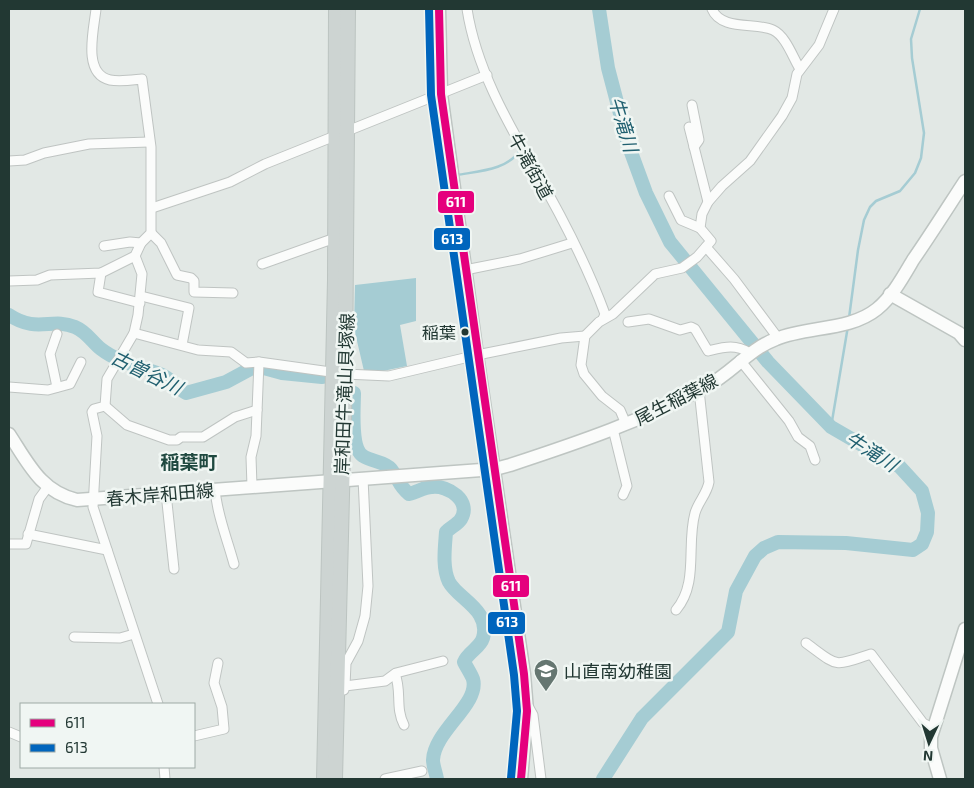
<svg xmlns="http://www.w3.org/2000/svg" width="974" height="788" viewBox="0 0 974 788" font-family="'Exo 2','Noto Sans JP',sans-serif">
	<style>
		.water { fill: #a5ccd3 }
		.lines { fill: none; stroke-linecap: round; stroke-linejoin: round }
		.stream { stroke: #a5ccd3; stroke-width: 2.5 }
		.river { stroke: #a5ccd3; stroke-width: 14 }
		.street-casing { stroke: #bfc4c2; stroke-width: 11 }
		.secondary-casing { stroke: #bec5c2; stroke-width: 15 }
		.primary-casing { stroke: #bcc4c1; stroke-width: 16 }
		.street { stroke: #fbfcfb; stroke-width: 9 }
		.secondary { stroke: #fbfcfb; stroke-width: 12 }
		.primary { stroke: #cdd4d2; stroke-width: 14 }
		.bus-1-casing { stroke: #f0f6f3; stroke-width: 11 }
		.bus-2-casing { stroke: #f0f6f3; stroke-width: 11 }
		.bus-1 { stroke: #e5007d; stroke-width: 8 }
		.bus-2 { stroke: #0065bd; stroke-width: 8 }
		.bus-dot { fill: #223833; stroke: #f0f6f3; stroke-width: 2 }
		.labels { text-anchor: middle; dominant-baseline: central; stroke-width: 5; stroke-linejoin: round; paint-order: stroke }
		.bus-label { font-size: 17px; fill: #223833; stroke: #f0f6f3; text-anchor: end }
		.street-label { font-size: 18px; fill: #223833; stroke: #f0f6f3 }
		.poi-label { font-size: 18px; fill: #223833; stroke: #f0f6f3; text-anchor: start }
		.water-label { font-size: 19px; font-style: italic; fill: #206070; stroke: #f0f6f3 }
		.neighbourhood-label { font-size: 19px; font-weight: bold; fill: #1f4940; stroke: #f0f6f3 }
		.line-badge { stroke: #f0f6f3; stroke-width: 2 }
		.badge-label { font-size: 14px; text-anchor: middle; font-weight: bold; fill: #fff }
	</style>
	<rect width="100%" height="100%" fill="#e2e8e5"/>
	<path class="water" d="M416 278V321L400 325 407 366 383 371H364L354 328 355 285Z"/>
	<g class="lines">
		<g class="stream">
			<path d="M457 175C480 171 508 170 521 149"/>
			<path d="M849 318 858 250 864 220 870 207 876 201 900 191 915 173 921 158 924 133 912 58 911 39 920 9"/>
			<path d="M831 427 848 326"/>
		</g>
		<g class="river">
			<path d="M599 9 608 68 628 144 646 193 670 242 768 362 831 427 900 467 922 491 928 513 927 532 922 544 913 550 846 543 778 542 764 548 755 556 736 591 728 632 642 718 603 779"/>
			<path d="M9 315C38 334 51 317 75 327 87 332 92 342 101 349 119 363 142 367 162 375 171 379 177 388 186 393L226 382 252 368 260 367 282 373 322 377"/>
			<path d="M354 393C354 408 350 448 363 456 372 462 384 461 391 469 399 479 398 485 409 494 417 492 425 487 432 487 448 485 472 501 461 519 459 523 450 528 446 532 445 547 442 568 449 582 458 599 491 610 483 638 480 648 468 652 464 662 467 668 471 674 473 679 480 704 434 731 433 760 433 766 436 773 437 779"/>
		</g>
		<defs>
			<g id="street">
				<path d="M467 9C476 67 506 120 535 170 561 215 587 265 605 314L603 319"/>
				<path d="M712 9C721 31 756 22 773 30 786 36 793 58 800 69"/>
				<path d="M692 105 699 140 694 147"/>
				<path d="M689 127 708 202"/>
				<path d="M9 161 25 160 44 153 89 144 149 142"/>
				<path d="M669 196 681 220 700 228"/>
				<path d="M152 208 230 182 265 164 487 75"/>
				<path d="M151 233 161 243 177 275 191 278 194 281V292L233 293"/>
				<path d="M104 246 130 242 141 243"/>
				<path d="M706 247 734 279 778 338"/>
				<path d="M135 256 142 274 138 315 134 333 107 379 105 406 94 409 92 412 97 436 93 507 158 704"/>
				<path d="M262 264 335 238"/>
				<path d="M465 270 520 259 572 243"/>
				<path d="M101 273 98 292 140 303"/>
				<path d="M9 281 37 280 50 275 101 273 135 256 141 243 151 233V147L142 79C132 80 120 82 110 80 82 74 94 29 96 9"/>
				<path d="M141 296 189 308 182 345"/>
				<path d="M628 322 649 319 680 330 691 327 695 329 708 351C725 347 735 344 750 353"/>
				<path d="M134 333 198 350 231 352 246 363 259 362 345 374 389 376 477 355 561 338 585 336"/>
				<path d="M740 360 789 421 798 437 810 446 815 460"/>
				<path d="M9 387 48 390 70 384 81 362"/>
				<path d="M57 387 50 354 57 334"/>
				<path d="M105 406 127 425 169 440H177L181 437H203L235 417 257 410"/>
				<path d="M626 424 620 410 602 396 584 374 581 365 585 336 599 322 613 314 655 274 682 268 697 257 711 241 700 228 702 214 708 202 722 186 750 161 782 116 792 98 797 74 819 45 834 9"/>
				<path d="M613 429 627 486 623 495"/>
				<path d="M252 486 251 457 256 436 259 362"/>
				<path d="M215 489C217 515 227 538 234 564"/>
				<path d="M166 493 174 569"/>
				<path d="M28 534 107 550"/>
				<path d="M9 544H26L39 499 47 488"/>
				<path d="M676 610C699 583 686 545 695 513 698 502 707 494 709 482L699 390"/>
				<path d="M74 637 120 638 134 634"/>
				<path d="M806 643C839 667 832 667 871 654L923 723 932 728"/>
				<path d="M395 674C402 691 395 708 404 725"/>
				<path d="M345 686 346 663 358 641 365 616 368 586 363 478"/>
				<path d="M344 690 345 686 385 681 396 673 443 661"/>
				<path d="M528 706 533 715 541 779"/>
				<path d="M9 732 21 737"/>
				<path d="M194 736 224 729 222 707 214 683 218 663"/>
				<path d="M164 767 165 779"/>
				<path d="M385 779 422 771"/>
			</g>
			<g id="secondary">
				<path d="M439 9 441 94 477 355 524 674 527 711 521 779"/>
				<path d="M890 294 959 333 965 340"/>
				<path d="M9 434C28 463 41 492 77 500L495 469 510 465C577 443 645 420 707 386 732 373 749 349 776 339 807 326 850 331 877 309 892 297 903 277 913 260 931 234 948 207 965 181"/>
				<path d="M940 779 931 748V737L965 629"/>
			</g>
			<g id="primary">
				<path d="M324 779 335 280 336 9"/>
				<path d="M335 779 345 374 348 9"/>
			</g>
		</defs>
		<use href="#street" class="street-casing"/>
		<use href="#secondary" class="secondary-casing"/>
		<use href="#primary" class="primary-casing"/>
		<use href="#street" class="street"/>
		<use href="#secondary" class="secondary"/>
		<use href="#primary" class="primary"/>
		<defs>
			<path id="bus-1" d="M439 9 441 94 524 674 527 711 521 779"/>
			<path id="bus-2" d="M429 9 431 95 514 675 517 711 511 778"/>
		</defs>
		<use href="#bus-1" class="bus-1-casing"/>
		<use href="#bus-2" class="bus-2-casing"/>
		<use href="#bus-1" class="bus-1"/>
		<use href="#bus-2" class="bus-2"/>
	</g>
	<defs>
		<symbol id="school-pin" viewBox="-11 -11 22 30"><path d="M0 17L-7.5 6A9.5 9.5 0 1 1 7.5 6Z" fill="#657671" stroke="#f0f6f3"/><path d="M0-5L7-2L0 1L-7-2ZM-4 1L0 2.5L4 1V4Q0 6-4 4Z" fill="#fff"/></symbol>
	</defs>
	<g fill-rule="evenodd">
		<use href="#school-pin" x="532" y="657" width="28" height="38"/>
	</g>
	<circle class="bus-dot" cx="465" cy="332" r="4.5"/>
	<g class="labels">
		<g class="bus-label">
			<text x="456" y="332">稲葉</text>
		</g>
		<g class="street-label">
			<text transform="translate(531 166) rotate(61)">牛滝街道</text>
			<text transform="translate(344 394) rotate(-88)">岸和田牛滝山貝塚線</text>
			<text transform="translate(676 399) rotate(-27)">尾生稲葉線</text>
			<text transform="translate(160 494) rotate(-5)">春木岸和田線</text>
		</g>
		<g class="poi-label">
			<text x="564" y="671">山直南幼稚園</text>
		</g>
		<g class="water-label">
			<text transform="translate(624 124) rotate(73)">牛滝川</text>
			<text transform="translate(147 372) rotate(26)">古曽谷川</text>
			<text transform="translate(872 451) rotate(32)">牛滝川</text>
		</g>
		<g class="neighbourhood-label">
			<text x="189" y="461">稲葉町</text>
		</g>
	</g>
	<g class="line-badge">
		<rect x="437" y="190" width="38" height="24" rx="5" fill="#e5007d"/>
		<rect x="433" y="227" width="38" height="24" rx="5" fill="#0065bd"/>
		<rect x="492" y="574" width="38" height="24" rx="5" fill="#e5007d"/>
		<rect x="487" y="611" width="39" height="24" rx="5" fill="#0065bd"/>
	</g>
	<g class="badge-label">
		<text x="456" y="207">611</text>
		<text x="452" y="244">613</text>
		<text x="511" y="591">611</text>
		<text x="507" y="627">613</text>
	</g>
	<rect width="974" height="788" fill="none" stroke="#223833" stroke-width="20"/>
	<rect x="20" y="703" width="175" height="65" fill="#f0f6f3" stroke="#9eaaa6"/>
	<rect x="30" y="719" width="25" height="8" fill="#e5007d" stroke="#9eaaa6"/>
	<text x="65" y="728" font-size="15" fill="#223833">611</text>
	<rect x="30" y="744" width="25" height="8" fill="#0065bd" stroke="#9eaaa6"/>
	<text x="65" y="753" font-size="15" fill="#223833">613</text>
	<g transform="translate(929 743) rotate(184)" stroke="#f0f6f3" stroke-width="4" paint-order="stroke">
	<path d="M0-4L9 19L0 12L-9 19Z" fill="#223833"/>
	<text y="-8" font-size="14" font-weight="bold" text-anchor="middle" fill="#223833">N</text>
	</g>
</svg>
